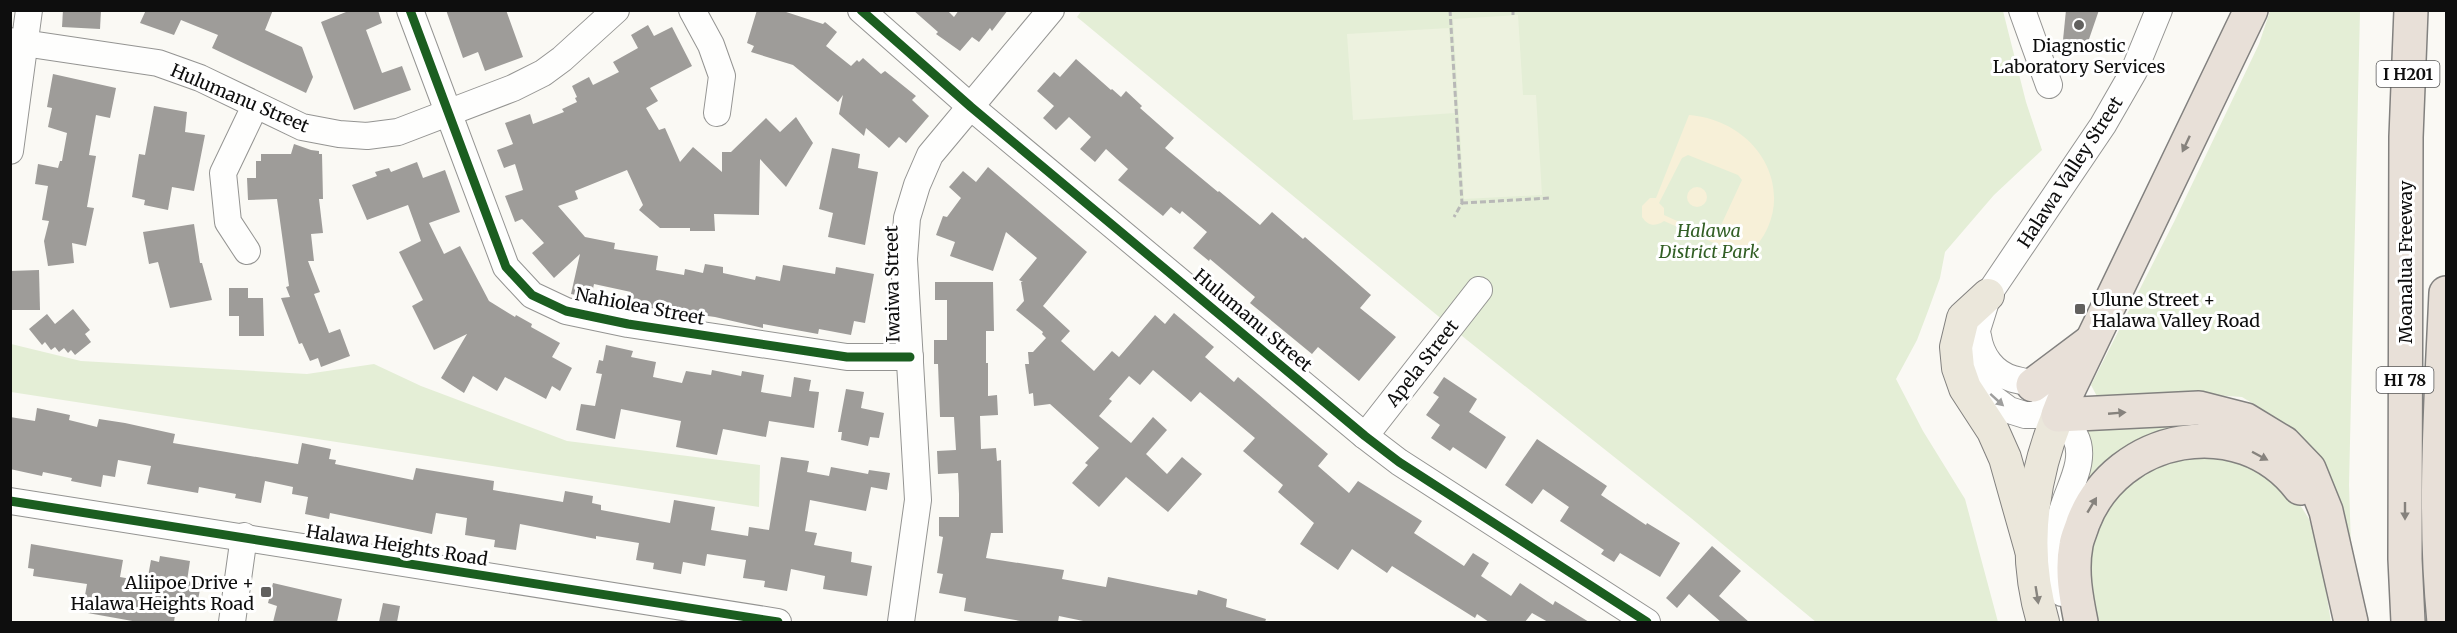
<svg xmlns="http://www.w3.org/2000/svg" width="2457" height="633" viewBox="0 0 2457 633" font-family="Merriweather,serif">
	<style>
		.green { fill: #e4eed6 }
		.sand { fill: #f7f0d8; fill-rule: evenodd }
		.pitch { fill: #edf2df }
		.building { fill: #9e9c99 }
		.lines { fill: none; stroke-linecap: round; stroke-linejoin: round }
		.minor-casing { stroke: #949492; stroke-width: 28 }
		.major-casing { stroke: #82817f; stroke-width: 34 }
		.highway-casing { stroke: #82817f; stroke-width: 36 }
		.path { stroke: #b8b8b7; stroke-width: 3; stroke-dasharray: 6 3; stroke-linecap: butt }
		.minor { stroke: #fefefd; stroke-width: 26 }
		.major { stroke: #ebe7db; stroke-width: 32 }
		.highway { stroke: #e8e0d8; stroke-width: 33 }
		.cycleway-casing { stroke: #fff; stroke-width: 13 }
		.cycleway { stroke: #1b5e20; stroke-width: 9 }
		.oneway { fill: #86827d }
		.oneway2 { fill: #9e9e9d }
		.oneway3 { fill: #88857f }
		.poi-dot { fill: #61605e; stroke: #fff; stroke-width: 2 }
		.labels { text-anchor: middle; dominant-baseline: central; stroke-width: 6; stroke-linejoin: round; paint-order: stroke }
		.shield { fill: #fff; stroke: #565656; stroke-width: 1.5 }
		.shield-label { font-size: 16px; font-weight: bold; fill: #0e0e0e }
		.poi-label { font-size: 18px; fill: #0e0e0e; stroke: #fff }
		.street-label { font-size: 18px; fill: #0e0e0e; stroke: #fff }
		.park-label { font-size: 18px; font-style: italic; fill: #325f25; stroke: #fff }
	</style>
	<rect width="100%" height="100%" fill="#faf9f4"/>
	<g class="green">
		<path d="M1082 10 2003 11 2026 102 2042 150 1994 195 1945 252 1940 278 1928 311 1917 340 1896 379 1923 431 1965 499 1998 622H1816L1691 518 1467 340 1077 17Z"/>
		<path d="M2270 11H2360L2349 485 2352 577 2314 455 2280 420 2242 397 2198 394 2101 404 2091 385 2174 222 2259 44Z"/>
		<path d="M11 344 81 361 307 374 374 364 421 386 567 441 760 465 759 507 11 392Z"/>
		<path d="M2184 416 2245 439 2090 487 2083 483 2084 426Z"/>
		<path d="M2181 453 2254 463 2295 497 2309 519 2320 555 2331 622H2090L2084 560 2118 486Z"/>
	</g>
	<g class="sand">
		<path d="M1689 115C1764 121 1805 203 1746 257L1664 221C1655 227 1648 226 1642 217V206L1650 198H1656ZM1688 155 1738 175 1742 180 1716 236H1710L1664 215V208L1659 203 1682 158Z"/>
		<circle cx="1697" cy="197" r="10"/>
	</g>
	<g class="pitch">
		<path d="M1518 15 1523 95H1536L1542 195 1464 199 1453 19Z"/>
		<path d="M1449 28 1455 113 1353 120 1347 34Z"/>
	</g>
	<g class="building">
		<path d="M63 10H101L100 29 62 27Z"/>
		<path d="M146 10H273L265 30 302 47 313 77 306 93 212 48 218 35 181 20 174 35 140 23Z"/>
		<path d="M351 10H378L382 23 366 30 382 73 402 66 411 90 354 110 321 22Z"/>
		<path d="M446 10H506L523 57 485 71 478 52 463 58Z"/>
		<path d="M757 10H780L823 24 825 22 837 32 826 46 851 66 857 60 859 62 863 58 881 74 885 71 916 96 912 100 929 116 906 143 899 137 889 148 866 128 864 136 839 114 843 95 838 102 793 65 751 52 754 46 747 43Z"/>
		<path d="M913 10H947L954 17 959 10H1008L992 31 990 28 979 42 972 37 960 51 936 34 938 32Z"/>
		<path d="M2066 10H2099L2088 42 2063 40Z"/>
		<path d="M648 25 654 36 672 27 692 66 650 88 658 101 646 108 659 130 665 128 680 162 693 147 722 172V152H731L766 118 780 132 796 117 813 143 786 187 760 159 759 215 714 214 715 231H690V228H660L639 210 643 205 627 170 575 191 578 199 558 206 585 237 615 243 614 249 658 256 656 270 684 275 685 269 703 273 705 264 723 267V273L755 280 756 276 780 281 783 265 835 274 836 267 874 274 865 323 854 321 851 335 819 329 818 334 763 324V328L715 317 629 305 631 292 594 284 591 298 571 294 580 254 554 278 532 253 544 243 522 219 515 222 505 196 523 190 515 164 504 168 497 150 513 144 505 123 530 114 533 124 564 112 562 109 577 102 575 98 577 97 572 86 589 77 593 85 619 72 613 62 638 48 631 35Z"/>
		<path d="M1076 59 1111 90 1112 89 1121 97 1126 91 1142 106 1140 108 1174 138 1165 148 1218 192 1219 191 1260 225 1272 212 1303 239 1305 237 1371 295 1360 308 1396 337 1359 381 1318 347 1312 354 1250 303 1255 297 1210 259 1209 261 1193 248 1207 232 1182 211 1180 214 1171 207 1163 216 1118 180 1128 169 1106 149 1095 162 1080 149 1091 137 1069 117 1056 130 1043 118 1054 106 1037 91 1054 72 1060 77Z"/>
		<path d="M53 74 116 88 110 118 96 115 89 155 96 156 87 207 94 208 86 246 72 243 74 263 48 266 44 241 49 221 42 220 48 186 35 184 38 164 58 168 60 161H62L67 133 48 127 52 108 47 107Z"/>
		<path d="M154 106 187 112 185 132 205 135 194 191 172 187 168 210 144 205 145 200 132 197 139 154 145 155Z"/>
		<path d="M294 144 311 150 319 151V154H322L323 199H319L323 233 311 234 314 261H308L320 292 314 294 329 333 340 329 350 356 321 367 318 358 310 361 302 343 299 344 281 298 290 297 286 287 289 286 277 199 248 200 247 178H256V161H261V154H291Z"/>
		<path d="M832 148 860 154 858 168 878 172 865 245 828 237 833 213 819 209Z"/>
		<path d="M417 162 423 178 445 170 460 212 429 223 444 254 460 246 489 301 515 317 516 315 532 324 531 327 560 343 552 357 572 368 560 391 552 386 546 399 505 377 497 391 473 376 464 393 441 378 467 334 434 350 412 306 423 300 399 252 421 241 408 205 367 220 352 185 377 176 375 172 389 168 391 172Z"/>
		<path d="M988 167 1087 252 1043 306 1070 331 1061 341 1094 371 1112 351 1119 357 1155 315 1165 324 1174 313 1214 347 1205 357 1234 382 1238 377 1328 454 1318 466 1349 493 1358 481 1422 521 1414 533 1464 566 1473 553 1489 563 1481 576 1511 596 1520 583 1553 605 1555 601 1589 622H1548L1532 613 1525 622H1489L1477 614 1475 618 1392 566 1387 573 1352 549 1338 570 1300 544 1314 523 1278 492 1283 485 1243 451 1255 438 1200 392 1191 402 1153 370 1140 385 1129 376 1109 399 1112 401 1099 416 1131 443 1153 417 1167 430 1146 454 1167 474 1182 457 1202 474 1168 512 1126 477 1099 507 1072 483 1088 465 1085 463 1099 448 1050 404 1034 406 1033 393 1029 394 1025 364H1029L1028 352H1033L1046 338 1042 334 1043 332 1016 310 1024 301 1021 282H1023L1019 280 1037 258 1006 232 993 271 950 256 955 242 936 235 943 216 947 217 961 198 949 187 963 171 976 182Z"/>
		<path d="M194 224 200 263H202L212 300 170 308 158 262 149 264 143 232Z"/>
		<path d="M39 270 40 310H10V271Z"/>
		<path d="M935 282H993L994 331H986V363H988V396L997 395 998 415 980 416 981 449 996 448 997 461 1001 460 1003 533H991L986 558 1064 570 1062 579 1106 587 1108 577 1197 595 1198 590 1227 599 1226 607 1266 619 1265 622H1088L1059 616 1058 622H1026L964 611 966 598 939 593 943 574 937 573 943 537 939 536V517H959V494L958 473 938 474 937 451 956 450 954 417H940L938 364H934V340H947V300H935Z"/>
		<path d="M229 288H248V298H263L264 336H239V316H229Z"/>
		<path d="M73 309 90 330 85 334 91 342 75 355 71 350 68 353 64 348 59 352 55 347 51 350 45 342 42 345 29 329 47 314 55 324Z"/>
		<path d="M606 345 633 351 631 357 656 362 653 377 682 383 686 371 711 375 712 370 741 376 742 371 764 375 761 392 791 397 794 377 811 380 809 391 819 392 814 428 769 421 766 437 723 429 717 455 676 447 681 421 621 409 615 439 576 430 581 404 595 406 602 374 596 373 599 360 603 361Z"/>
		<path d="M1444 377 1477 399 1469 412 1506 437 1486 469 1453 447 1450 451 1431 438 1440 425 1426 415 1439 397 1433 393Z"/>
		<path d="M846 389 864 392 861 408 884 413 879 438 870 437 868 446 841 440 842 432H838Z"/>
		<path d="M37 408 70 415 69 420 97 427 99 419 125 423 175 434 173 443 298 464 302 443 331 449 329 459 336 460 335 464 413 480 416 468 494 481 493 490 563 502 565 491 593 496 592 503 601 505V510L670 523 674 500 715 507 711 530 748 536 749 527 769 530 781 457 809 461 807 472 829 476 831 467 868 474 869 470 890 473 887 490 871 487 866 511 810 500 805 531 817 533 814 545 852 552 851 562 872 566 867 596 823 589 825 576 791 569 787 591 764 587 765 581 743 578 746 560 707 554 705 566 683 562 681 574 653 569 654 563 636 560 639 543 596 536V539L520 524 516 550 494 547 495 540 465 535 467 518 436 513 432 534 330 513 329 519 305 514 308 497 292 494 293 487 265 481 261 503 235 498 236 494 199 487 198 493 147 484 151 466 118 460 115 477 103 475 101 487 71 481 72 478 43 472 42 476 10 469V417L35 421Z"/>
		<path d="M1537 439 1607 486 1601 495 1646 525 1647 523 1680 543 1660 577 1620 553 1614 562 1601 554 1604 550 1560 521 1569 507 1543 489 1532 504 1505 485Z"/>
		<path d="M31 544 123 560 120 577 147 582 151 560 159 562 160 556 190 561 187 581 201 584 198 600 193 599 192 604 177 601 174 622H138L82 612 87 584 33 576 34 569 28 568Z"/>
		<path d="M1712 546 1741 571 1719 596 1749 622H1721L1689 594 1677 608 1666 598Z"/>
		<path d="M273 583 342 599 337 622H273L277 606 268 603Z"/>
		<path d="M383 603 400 606 397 622H379Z"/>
	</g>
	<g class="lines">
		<defs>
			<g id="minor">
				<path d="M410 10 506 267 532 295 566 311 628 324 847 357H910"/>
				<path d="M692 10 711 45 722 76 717 113"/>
				<path d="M861 10 971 107 1365 436 1399 462 1647 622"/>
				<path d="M2022 10 2049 85"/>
				<path d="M10 41 158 63 200 78 302 127 339 134 367 136 398 132 513 88 543 73 562 59 616 10"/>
				<path d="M10 151 29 10"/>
				<path d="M247 251 228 222 223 173 255 106"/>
				<path d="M1978 336C1981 356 1993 373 2013 379 2020 381 2030 382 2035 386 2045 395 2069 424 2075 436 2089 462 2064 494 2060 520 2056 543 2056 571 2062 593"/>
				<path d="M2058 415H2025L2009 410 1994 399 1980 383 1972 365 1971 349 1988 295 2103 125 2134 71 2159 10"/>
				<path d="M1365 436 1479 290"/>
				<path d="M10 501 778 622"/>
				<path d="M232 622 244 536"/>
				<path d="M901 622 918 500 904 259 907 218 917 185 930 155 1051 10"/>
			</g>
			<g id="major">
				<path d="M1988 295 1963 318 1956 347 1958 368 1965 388 1993 431 2005 458 2031 550"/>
				<path d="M2043 622C2022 552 2031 482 2058 415"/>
			</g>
			<g id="highway">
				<path d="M2251 10 2065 397 2058 415 2199 408 2246 420 2284 443 2309 469 2326 511 2351 622"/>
				<path d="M2033 385 2089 343"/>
				<path d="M2081 622C2076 597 2071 571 2076 545 2077 538 2081 530 2083 523 2117 434 2240 410 2300 488"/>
				<path d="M2408 622 2405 559 2406 137 2411 10"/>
				<path d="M2444 622C2433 513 2441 402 2446 293"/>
			</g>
		</defs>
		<use href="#minor" class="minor-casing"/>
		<use href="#major" class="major-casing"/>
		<use href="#highway" class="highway-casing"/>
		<g class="path">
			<path d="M1450 10 1462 203 1454 217"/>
			<path d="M1513 10V15"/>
			<path d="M1462 203 1550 198"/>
		</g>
		<use href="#minor" class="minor"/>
		<use href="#major" class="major"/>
		<use href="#highway" class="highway"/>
		<defs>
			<g id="cycleway">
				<path d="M410 10 506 267 532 295 566 311 628 324 847 357H910"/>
				<path d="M861 10 971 107 1365 436 1399 462 1647 622"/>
				<path d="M10 501 778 622"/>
			</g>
		</defs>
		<use href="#cycleway" class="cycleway-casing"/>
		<use href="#cycleway" class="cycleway"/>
	</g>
	<defs><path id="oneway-solid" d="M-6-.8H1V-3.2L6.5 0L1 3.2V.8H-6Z" transform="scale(1.5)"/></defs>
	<g class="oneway">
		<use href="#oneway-solid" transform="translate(2186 144) rotate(115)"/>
		<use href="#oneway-solid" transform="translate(2117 413) rotate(-5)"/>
		<use href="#oneway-solid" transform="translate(2260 456) rotate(28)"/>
		<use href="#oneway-solid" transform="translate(2092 505) rotate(-59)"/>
		<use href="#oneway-solid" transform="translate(2405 511) rotate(90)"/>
	</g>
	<use class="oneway2" href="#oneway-solid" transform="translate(1997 400) rotate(42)"/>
	<use class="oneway3" href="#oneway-solid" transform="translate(2037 595) rotate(81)"/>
	<g class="poi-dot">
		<circle cx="2079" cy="25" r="6"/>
		<rect x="2074" y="303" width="12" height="12" rx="3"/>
		<rect x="260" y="586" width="12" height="12" rx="3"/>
	</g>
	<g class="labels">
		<g class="shield">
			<rect x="2376.5" y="61" width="63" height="26" rx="4.5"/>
			<rect x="2376.5" y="367" width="57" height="26" rx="4.5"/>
		</g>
		<g class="shield-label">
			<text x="2408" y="74">I H201</text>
			<text x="2405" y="380">HI 78</text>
		</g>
		<g class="poi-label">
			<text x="2079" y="45">Diagnostic<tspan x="2079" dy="21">Laboratory Services</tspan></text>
			<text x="2092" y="299" text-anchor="start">Ulune Street +<tspan x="2092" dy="21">Halawa Valley Road</tspan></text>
			<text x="254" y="582" text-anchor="end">Aliipoe Drive +<tspan x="254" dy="21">Halawa Heights Road</tspan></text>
		</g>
		<g class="street-label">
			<text transform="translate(240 98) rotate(23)">Hulumanu Street</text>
			<text transform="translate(2070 172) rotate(-57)">Halawa Valley Street</text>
			<text transform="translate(2405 262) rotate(-90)">Moanalua Freeway</text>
			<text transform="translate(892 284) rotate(-91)">Iwaiwa Street</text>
			<text transform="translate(640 306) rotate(11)">Nahiolea Street</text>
			<text transform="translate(1253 320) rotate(40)">Hulumanu Street</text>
			<text transform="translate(1422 363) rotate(-52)">Apela Street</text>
			<text transform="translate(397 545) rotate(9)">Halawa Heights Road</text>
		</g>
		<g class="park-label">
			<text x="1709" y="230">Halawa<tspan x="1709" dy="21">District Park</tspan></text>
		</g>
	</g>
	<rect width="2457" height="633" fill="none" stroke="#0e0e0e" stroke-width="24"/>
</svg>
